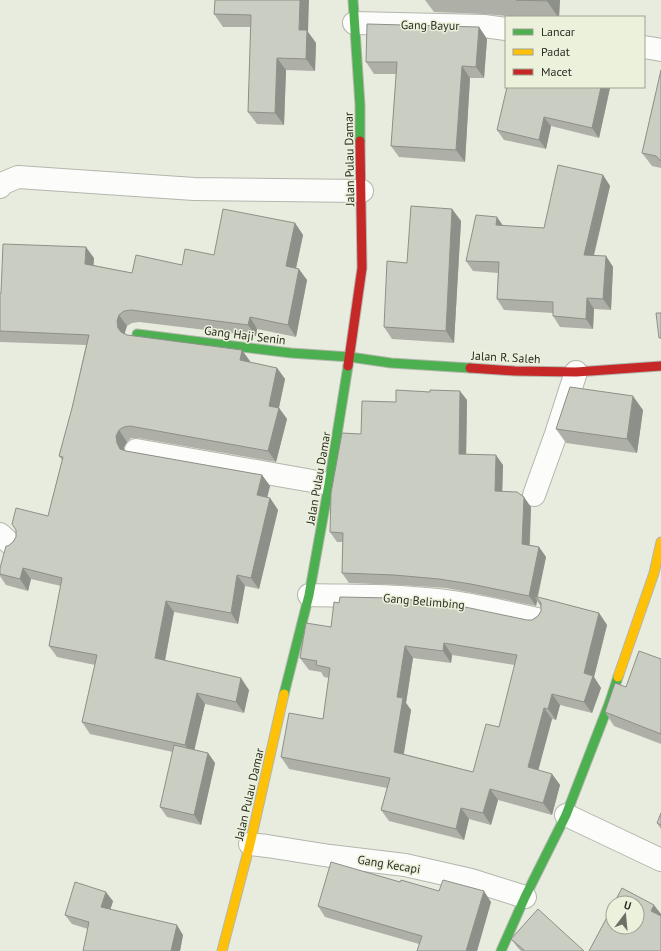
<svg xmlns="http://www.w3.org/2000/svg" width="661" height="951" viewBox="0 0 661 951" font-family="'PT Sans',sans-serif">
	<style>
		.lines { fill: none; stroke-linecap: round; stroke-linejoin: round }
		.street-casing { stroke: #b3b6ac; stroke-width: 24 }
		.fast-casing { stroke: #b3b6ac; stroke-width: 11 }
		.slow-casing { stroke: #b3b6ac; stroke-width: 11 }
		.jam-casing { stroke: #b3b6ac; stroke-width: 11 }
		.street { stroke: #fcfcfa; stroke-width: 22 }
		.fast { stroke: #4caf50; stroke-width: 9 }
		.slow { stroke: #ffc107; stroke-width: 9 }
		.jam { stroke: #c62828; stroke-width: 9 }
		.wall { fill: #aeb0a7; fill-rule: evenodd }
		.shaded-wall { fill: #8d9088 }
		.building { fill: #cacdc2; stroke: #8d9088; fill-rule: evenodd }
		.labels { text-anchor: middle; dominant-baseline: central; stroke-width: 3; stroke-linejoin: round; paint-order: stroke }
		.street-label { font-size: 12px; fill: #2b2d25; stroke: #ebf1da }
	</style>
	<rect width="100%" height="100%" fill="#e8ecdf"/>
	<g class="lines">
		<defs>
			<g id="street">
				<path d="M354 23 484 26 506 29"/>
				<path d="M644 47 661 50"/>
				<path d="M0 187 1 184 18 177 194 189 362 191"/>
				<path d="M136 450 329 484"/>
				<path d="M534 495 556 434 576 372"/>
				<path d="M0 534 12 545"/>
				<path d="M309 595C344 596 379 595 413 598 455 600 496 610 537 619"/>
				<path d="M566 815 661 860"/>
				<path d="M250 844 267 846 330 856 405 865 471 880 525 897"/>
			</g>
			<g id="fast">
				<path d="M353 0 360 105V141"/>
				<path d="M137 334 291 353 350 357 391 363 470 368"/>
				<path d="M284 694 309 595 329 484 348 366"/>
				<path d="M501 951 525 897 566 815 609 704 618 677"/>
			</g>
			<g id="slow">
				<path d="M618 677 654 573 661 542"/>
				<path d="M222 951 250 844 284 694"/>
			</g>
			<g id="jam">
				<path d="M348 366 362 268 360 141"/>
				<path d="M470 368 515 371 576 372 661 366"/>
			</g>
		</defs>
		<use href="#street" class="street-casing"/>
		<use href="#fast" class="fast-casing"/>
		<use href="#slow" class="slow-casing"/>
		<use href="#jam" class="jam-casing"/>
		<use href="#street" class="street"/>
		<use href="#fast" class="fast"/>
		<use href="#slow" class="slow"/>
		<use href="#jam" class="jam"/>
	</g>
	<g class="wall">
		<path d="M215 0 308 32 316 43 315 71 286 70 284 125 257 124 248 112 251 27H223L214 14Z"/>
		<path d="M425 0H560L559 17H519L507 16 484 14 434 12Z"/>
		<path d="M479 27 487 39 484 78H470L465 162 399 157 391 146 396 74H374L366 62Z"/>
		<path d="M661 70V168L652 166 642 153Z"/>
		<path d="M610 88 599 138 551 126 546 149 504 140 497 130Z"/>
		<path d="M603 175 610 186 594 256H606L613 267 611 310 594 309 593 329 560 327 553 316V313L504 310 497 299 498 273 473 271 466 261 503 226 544 228Z"/>
		<path d="M452 209 461 221 454 343 392 339 384 327 407 263Z"/>
		<path d="M295 223 303 235 296 268 307 280 296 337 257 329 256 336 139 322 132 323 127 326 125 332V334L127 335 250 361V362L277 368 285 379 279 408 287 419 276 462 138 438H131L127 442 124 447V450L126 451 262 475 270 486 267 498H270L278 510 259 589 245 586 238 624 174 612 165 661 249 690 244 713 205 704 194 750 208 753 215 763 201 825 167 817 160 807 173 752 90 734 82 722 95 665 57 657 49 646 61 586 31 579 28 591 6 585 0 576V568L8 546 48 516 62 460 59 456 72 408 86 345 0 342V293H1L94 258 93 265 132 273 182 265 214 255Z"/>
		<path d="M467 400 466 454 503 465 502 492 531 507 530 545 539 547 546 557 538 597 599 613 607 625 594 677 601 688 592 713 560 705 556 720 552 719 538 770 552 774 560 785 552 815 498 800 491 825 469 819 464 840 389 821 381 810 387 788 289 769 281 757 323 719 329 678 324 677 321 672 309 670 300 658 331 627 532 620 538 616 541 611V607L537 601 536 606 478 594 446 588 401 585 349 583 342 573 343 542H337L330 532 361 434 396 402ZM452 655 515 665 499 727 473 772 404 754 411 710 406 703 413 658 451 663Z"/>
		<path d="M643 410 637 453 566 443 556 429Z"/>
		<path d="M661 659V744L614 726 605 712 626 687Z"/>
		<path d="M661 813V829L657 823Z"/>
		<path d="M400 882 439 891 491 902 477 951H417L419 944 325 917 318 906Z"/>
		<path d="M113 901 110 910 183 935 180 951H83L88 929 72 924 65 915Z"/>
		<path d="M511 939 584 951H521L518 948Z"/>
	</g>
	<g class="shaded-wall">
		<path d="M300 0H309L308 32 316 43 315 71 306 59 299 30Z"/>
		<path d="M547 0H560L559 17H558L547 1Z"/>
		<path d="M479 27 487 39 484 78 476 67Z"/>
		<path d="M277 58 286 70 284 125 275 113Z"/>
		<path d="M462 66 470 78 465 162 456 150Z"/>
		<path d="M601 87H609L610 88 599 138 592 128Z"/>
		<path d="M544 117 551 126 546 149 539 140Z"/>
		<path d="M603 175 610 186 591 266 584 255Z"/>
		<path d="M452 209 461 221 454 343 446 331Z"/>
		<path d="M497 217 504 227 496 225Z"/>
		<path d="M295 223 303 235 294 278 286 266Z"/>
		<path d="M86 247 94 258 93 275 85 264Z"/>
		<path d="M606 256 613 267 611 310 603 299Z"/>
		<path d="M299 269 307 280 296 337 288 325Z"/>
		<path d="M587 298 594 309 593 329 586 319Z"/>
		<path d="M119 315 127 326 125 332 126 339 118 328 117 321Z"/>
		<path d="M250 317 257 329 256 336 248 325Z"/>
		<path d="M242 350 250 361 248 371 240 360Z"/>
		<path d="M277 368 285 379 277 416 279 408 287 419 276 462 268 451 269 406Z"/>
		<path d="M460 391 467 400 466 463 459 454Z"/>
		<path d="M633 396 643 410 637 453 627 439Z"/>
		<path d="M119 430 127 442 124 447V455L117 443 116 436Z"/>
		<path d="M496 455 503 465 502 501 495 491Z"/>
		<path d="M262 475 270 486 265 506 257 495Z"/>
		<path d="M524 497 531 507 529 553 522 544Z"/>
		<path d="M270 498 278 510 259 589 251 578Z"/>
		<path d="M539 547 546 557 537 598 534 596 537 601 536 606 529 596Z"/>
		<path d="M23 568 31 579 28 591 20 579Z"/>
		<path d="M237 575 245 586 238 624 231 613Z"/>
		<path d="M166 601 174 612 163 670 155 658Z"/>
		<path d="M599 613 607 625 594 677 601 688 592 713 584 702V673Z"/>
		<path d="M444 643 452 655 451 663 443 651Z"/>
		<path d="M405 646 413 658 406 703 411 710 402 763 394 752 397 697Z"/>
		<path d="M241 678 249 690 244 713 236 702Z"/>
		<path d="M197 693 205 704 193 756 185 745Z"/>
		<path d="M552 694 560 705 556 720 548 709Z"/>
		<path d="M544 708 552 719 536 779 528 767Z"/>
		<path d="M208 753 215 763 201 825 194 815Z"/>
		<path d="M552 774 560 785 552 815 543 803Z"/>
		<path d="M490 789 498 800 491 825 483 813Z"/>
		<path d="M461 808 469 819 464 840 456 829Z"/>
		<path d="M484 891 491 902 477 951H466Z"/>
		<path d="M106 892 113 901 108 917 101 907Z"/>
		<path d="M654 905 661 914V916L658 921 651 911Z"/>
		<path d="M177 925 183 935 180 951H171Z"/>
	</g>
	<g class="building">
		<path d="M215 0H300L299 30H307L306 59 277 58 275 113 248 112 251 15 214 14Z"/>
		<path d="M516 0H547V1Z"/>
		<path d="M367 24 479 27 476 67 462 66 456 150 391 146 397 62H366Z"/>
		<path d="M661 70V161L656 156 642 153Z"/>
		<path d="M507 87H601L592 128 544 117 539 140 497 130Z"/>
		<path d="M558 165 603 175 584 255 606 256 603 299 587 298 586 319 553 316V302L497 299 499 262 466 261 476 215 497 217 496 225 544 228Z"/>
		<path d="M411 206 452 209 446 331 384 327 387 261 407 263Z"/>
		<path d="M223 209 295 223 286 266 299 269 288 325 250 317 248 325 131 310 124 311 119 315 117 321 118 328 121 332 127 335 242 350 240 360 277 368 269 406 279 408 268 451 130 426 124 427 119 430 116 436 117 443 120 449 126 451 262 475 257 495 270 498 251 578 237 575 231 613 166 601 155 658 241 678 236 702 197 693 185 745 82 722 97 655 49 646 62 578 23 568 20 579 0 574V568L6 546H8L13 542 16 537V530L12 524 16 508 48 516 63 457 59 456 72 408 89 335 0 331V293H1L3 244 86 247 85 264 132 273 136 255 182 265 185 249 214 255Z"/>
		<path d="M656 313H661V338H659Z"/>
		<path d="M570 387 633 396 627 439 556 429Z"/>
		<path d="M396 390 430 392V390L460 391 459 454 496 455 495 491 517 492 524 497 522 544 539 547 529 596 471 584 439 579 394 575 342 573 343 533 330 532 331 493 342 433 361 434 362 401 396 402Z"/>
		<path d="M534 596 599 613 584 673 593 676 584 702 552 694 548 709 544 708 528 767 552 774 543 803 490 789 483 813 461 808 456 829 381 810 390 778 281 757 289 713 323 719 330 668 316 665 317 661 300 658 306 623 331 627 334 602 339 603 340 597 391 598 435 602 465 607 527 620H532L538 616 541 611V603L538 599ZM444 643 517 655 499 727 486 724 473 772 394 752 403 698 397 697 405 646 443 651Z"/>
		<path d="M639 651 661 659V734L605 712 615 683 626 687Z"/>
		<path d="M174 745 208 753 194 815 160 807Z"/>
		<path d="M661 813V825L657 823Z"/>
		<path d="M331 862 400 882 401 880 439 891 443 880 484 891 466 951H417L422 936 318 906Z"/>
		<path d="M75 882 106 892 101 907 177 925 171 951H83L89 922 65 915Z"/>
		<path d="M622 888 654 905 651 911 661 916V951H589L613 906V927H637V903H614Z"/>
		<path d="M538 909 584 951H525L511 939Z"/>
	</g>
	<g class="labels">
		<g class="street-label">
			<text transform="translate(430 25) rotate(1)">Gang Bayur</text>
			<text transform="translate(349 159) rotate(-91)">Jalan Pulau Damar</text>
			<text transform="translate(245 335) rotate(7)">Gang Haji Senin</text>
			<text transform="translate(506 357) rotate(3)">Jalan R. Saleh</text>
			<text transform="translate(318 478) rotate(-80)">Jalan Pulau Damar</text>
			<text transform="translate(424 601) rotate(5)">Gang Belimbing</text>
			<text transform="translate(249 794) rotate(-77)">Jalan Pulau Damar</text>
			<text transform="translate(389 864) rotate(9)">Gang Kecapi</text>
		</g>
	</g>
	<rect x="505" y="16" width="140" height="72" fill="#ebf1da" stroke="#9ea392"/>
	<rect x="513" y="29" width="20" height="6" fill="#4caf50" stroke="#9ea392"/>
	<text x="541" y="36" font-size="12" fill="#2b2d25">Lancar</text>
	<rect x="513" y="49" width="20" height="6" fill="#ffc107" stroke="#9ea392"/>
	<text x="541" y="56" font-size="12" fill="#2b2d25">Padat</text>
	<rect x="513" y="69" width="20" height="6" fill="#c62828" stroke="#9ea392"/>
	<text x="541" y="76" font-size="12" fill="#2b2d25">Macet</text>
	<g transform="translate(625 915) rotate(16)"><circle r="19" fill="#ebf1da" stroke="#9ea392"/>
	<path d="M0-3L7 15L0 10L-7 15Z" fill="#6d7066"/>
	<text y="-6" font-size="11" font-weight="bold" text-anchor="middle" fill="#2b2d25">U</text>
	</g>
</svg>
